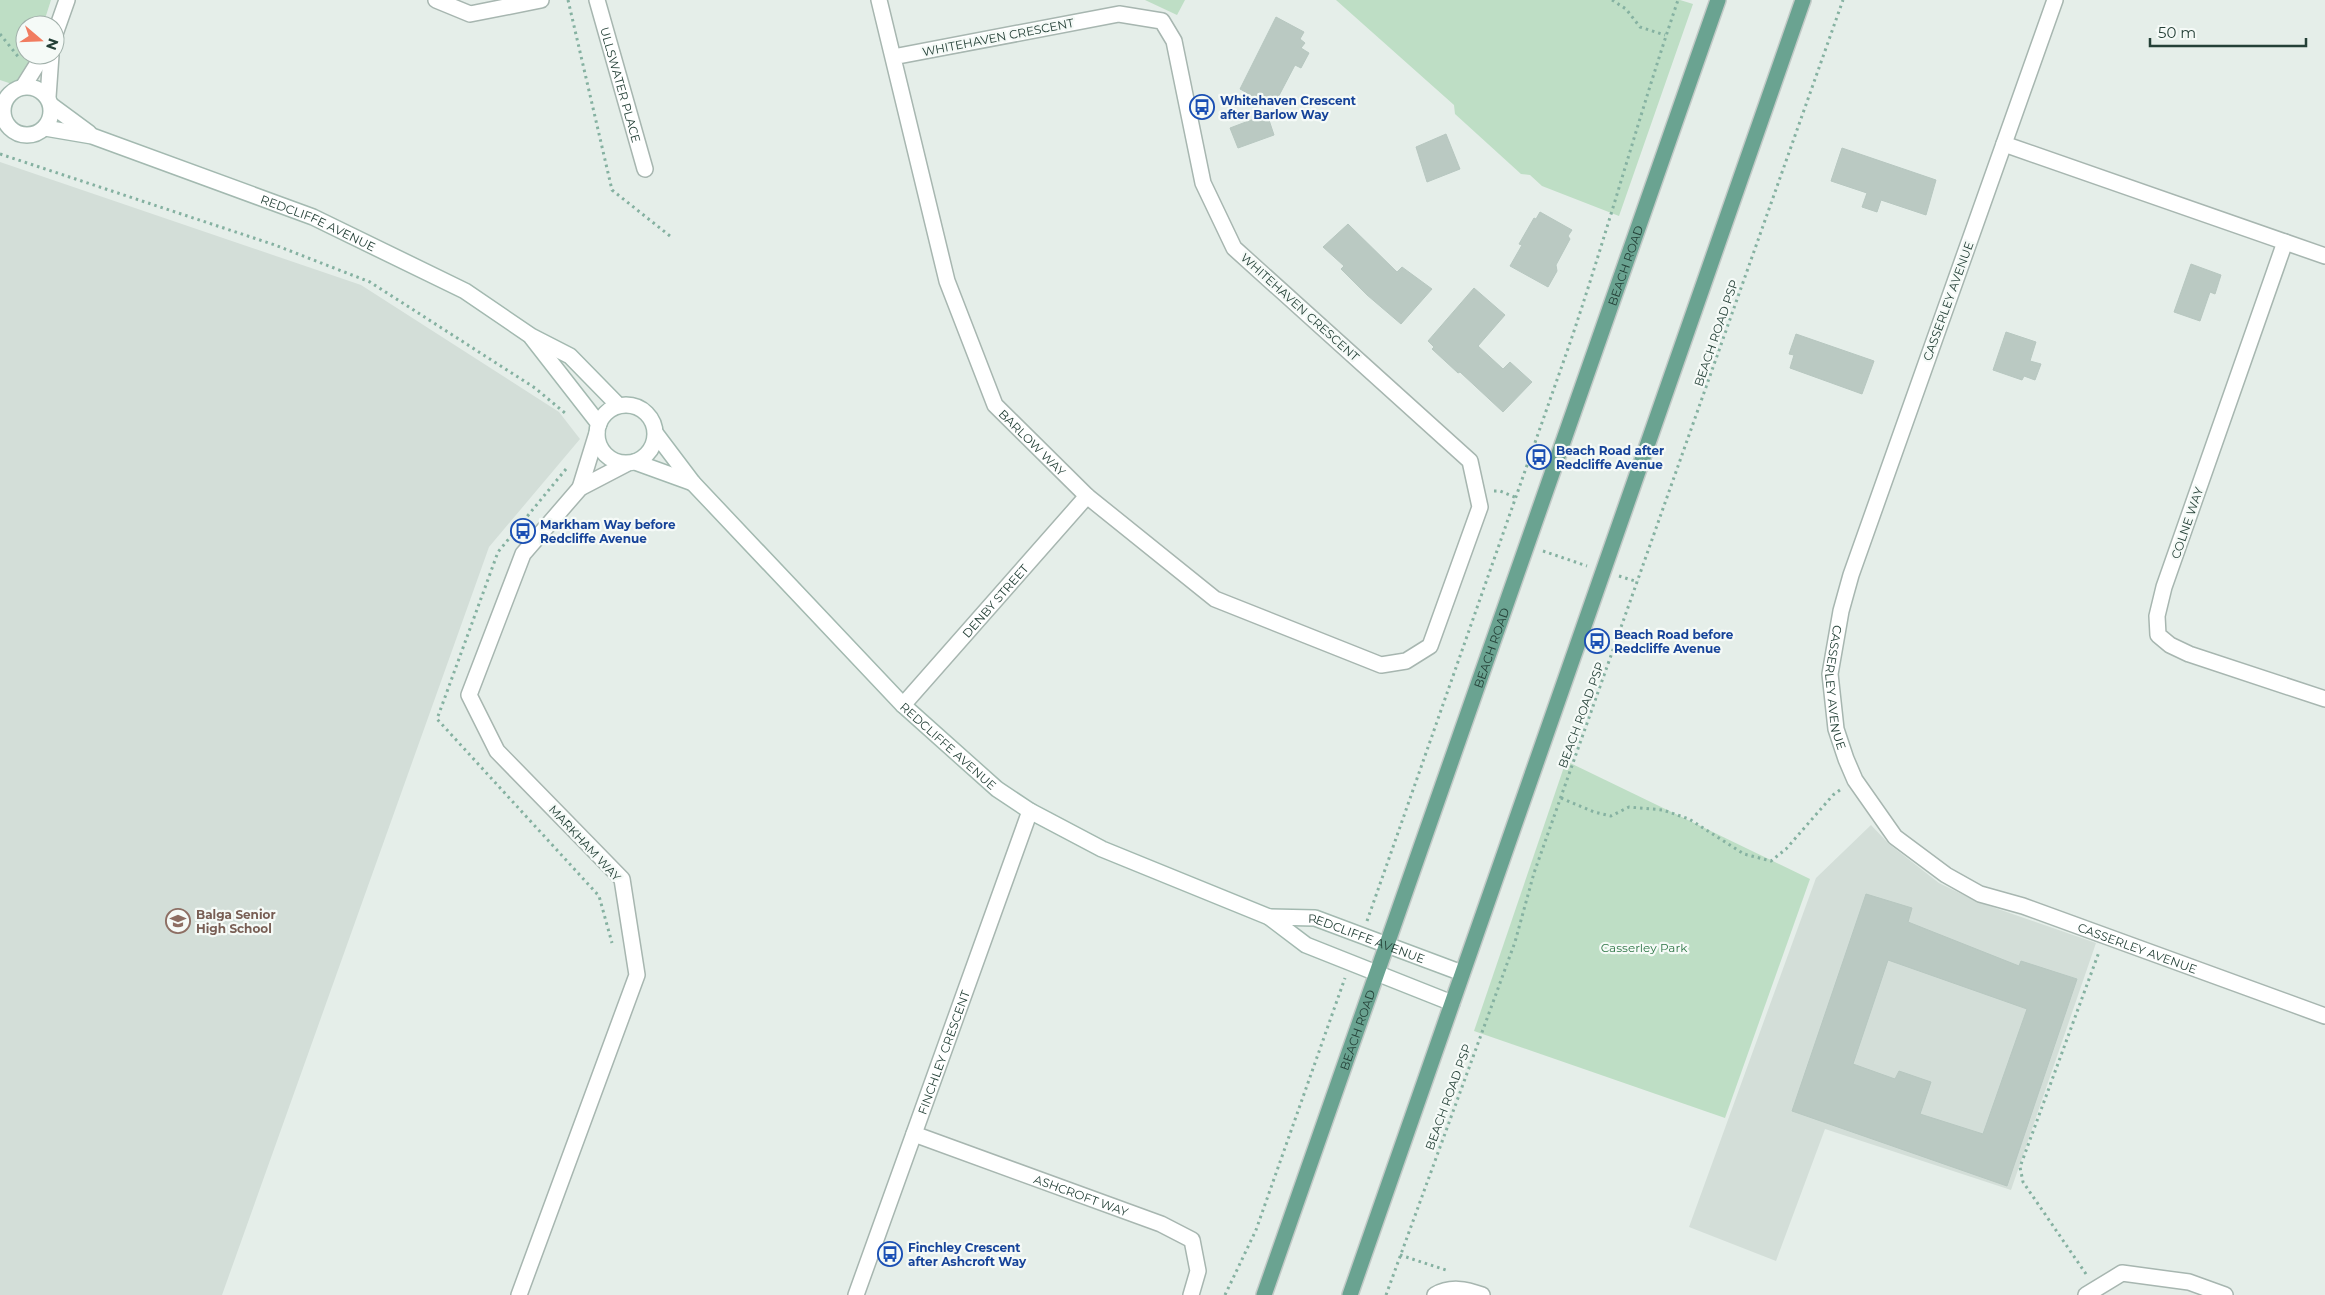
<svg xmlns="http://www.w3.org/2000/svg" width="2325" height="1295" viewBox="0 0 2325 1295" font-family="Montserrat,sans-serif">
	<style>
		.built { fill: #d3ded8 }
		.green { fill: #bedec5 }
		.building { fill: #bac9c2; stroke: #b7c7c0; fill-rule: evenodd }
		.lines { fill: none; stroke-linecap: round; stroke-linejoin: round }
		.street-casing { stroke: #a7b6b0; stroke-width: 18 }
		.secondary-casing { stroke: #a3b9b0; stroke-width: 18 }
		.primary-casing { stroke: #c2cac7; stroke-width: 18 }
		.path { stroke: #85b1a1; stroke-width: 3; stroke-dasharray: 2.5 4; stroke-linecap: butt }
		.street { stroke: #fff; stroke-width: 15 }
		.secondary { stroke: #fff; stroke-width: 15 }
		.primary { stroke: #6aa391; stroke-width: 15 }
		.labels { text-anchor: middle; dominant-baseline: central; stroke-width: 4.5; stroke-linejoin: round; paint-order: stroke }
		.street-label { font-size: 12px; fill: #244037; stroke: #f5faf7 }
		.transit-label { font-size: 12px; font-weight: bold; fill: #164399; stroke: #f5faf7; text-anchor: start }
		.education-label { font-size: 12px; font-weight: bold; fill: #785e54; stroke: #f5faf7; text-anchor: start }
		.park-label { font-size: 12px; fill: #2e7646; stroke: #f5faf7 }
	</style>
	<rect width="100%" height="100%" fill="#e5eee9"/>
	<g class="built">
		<path d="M0 162 361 285 559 412 580 439 489 547 222 1295H0Z"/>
		<path d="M1871 825 1889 844 1939 883 1978 902 2096 943 2011 1190 1825 1129 1776 1261 1689 1227 1816 878Z"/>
	</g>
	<g class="green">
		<path d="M0 0H51L43 25H25V55H32L21 87 0 80Z"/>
		<path d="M1145 0H1185L1177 15Z"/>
		<path d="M1336 0H1680L1693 4 1619 216 1542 186 1530 175 1521 174 1455 114 1454 105Z"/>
		<path d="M1566 761 1810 879 1725 1118 1474 1031Z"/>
	</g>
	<g class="building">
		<path d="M1276 17 1304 32 1300 39 1305 43 1301 48 1309 53 1301 68 1295 65 1273 107 1240 89Z"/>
		<path d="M1267 114 1274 135 1238 148 1230 128Z"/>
		<path d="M1446 134 1460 169 1427 182 1416 147Z"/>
		<path d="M1842 148 1936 180 1926 215 1881 200 1877 212 1862 207 1867 193 1831 181Z"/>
		<path d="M1540 212 1572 230 1568 236 1570 239 1556 265 1557 271 1548 287 1510 266 1522 245 1519 244 1534 218 1536 219Z"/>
		<path d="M1348 224 1397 272 1402 267 1432 289 1401 324 1367 295 1341 269 1344 266 1323 247Z"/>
		<path d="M2191 264 2221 275 2215 294 2210 292 2200 321 2174 312Z"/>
		<path d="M1474 288 1505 315 1478 346 1503 369 1510 362 1532 382 1503 412 1460 372 1458 373 1432 349 1434 347 1428 341Z"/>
		<path d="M2006 332 2036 342 2030 361 2041 364 2035 380 2024 376 2022 380 1993 370Z"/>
		<path d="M1796 334 1874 361 1862 394 1790 368 1794 355 1789 354Z"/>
		<path d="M1866 894 1912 908 1908 922 2019 966 2021 961 2077 979 2007 1186 1792 1111ZM1888 960 2027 1009 1983 1134 1920 1114 1931 1082 1899 1071 1895 1079 1853 1064Z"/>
	</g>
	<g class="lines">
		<defs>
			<g id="street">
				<path d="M436 0 470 14 541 0"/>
				<path id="s1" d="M597 0 645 169"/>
				<path id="s2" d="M879 0 947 281 995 405 1087 496 1215 599 1381 665 1406 661 1430 646 1480 507 1470 461 1234 248 1203 183 1174 41 1162 21 1119 14 893 57"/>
				<path id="s3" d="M2055 0 1851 575 1841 611 1830 674 1836 729 1846 759 1855 780 1895 837 1946 875 1980 894 2023 906 2325 1016"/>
				<path d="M55 34 67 0"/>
				<path d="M23 87 43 55"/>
				<path d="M48 97 51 55"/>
				<path d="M2004 144 2325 256"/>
				<path d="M2285 242 2164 587 2157 616 2158 635 2170 645 2189 654 2325 699"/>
				<path d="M580 488 597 433"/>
				<path id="s4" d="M903 705 1087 496"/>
				<path id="s5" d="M914 1134 1161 1224 1192 1240 1198 1271 1191 1295"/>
				<path d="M519 1295 637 975 622 879 497 751 469 695 523 554 580 488 626 464"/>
				<path id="s6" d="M856 1295 1030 811"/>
				<path d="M1435 1295C1450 1286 1466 1289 1482 1295"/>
				<path d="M2086 1295 2122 1273 2189 1282 2225 1295"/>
			</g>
			<g id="secondary">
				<circle cx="27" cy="111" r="24"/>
				<path d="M51 105 89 133"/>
				<path id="s7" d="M45 128 92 136 313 217 465 291 531 336 570 356 618 405"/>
				<path d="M532 338 599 424"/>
				<circle cx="626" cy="434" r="29"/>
				<path id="s8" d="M656 434 693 483 903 705 997 789 1030 811 1102 849 1269 917 1306 945 1452 1003"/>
				<path d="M635 462 693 483"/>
				<path id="s9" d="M1269 917 1315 918 1462 973"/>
			</g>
			<g id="primary">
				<path id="s10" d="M1264 1295 1718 0"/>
				<path d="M1350 1295 1803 0"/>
			</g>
		</defs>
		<use href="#street" class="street-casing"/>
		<use href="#secondary" class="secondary-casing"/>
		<use href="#primary" class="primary-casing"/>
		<g class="path">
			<path d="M568 0 612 190 670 236"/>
			<path d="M1612 0 1626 9 1640 27 1665 35"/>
			<path d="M0 34 20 59"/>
			<path d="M0 154 275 245 370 282 535 388 565 413"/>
			<path d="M566 469 498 552 437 719 599 896 612 943"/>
			<path d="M1494 491H1500L1517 498"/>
			<path d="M1543 551 1587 566"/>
			<path d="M1619 576 1638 582"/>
			<path d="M1561 798 1594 812 1611 816 1629 807 1663 810 1689 819 1744 854 1771 861 1786 849 1833 795 1840 790"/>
			<path d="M1367 921 1571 340C1609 227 1640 112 1678 0"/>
			<path d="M1400 1255 1449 1271"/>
			<path d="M2086 1274 2023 1182 2020 1167 2099 952"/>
			<path d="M1225 1295 1256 1230 1345 978"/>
			<path d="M1386 1295 1515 942 1534 873 1843 0"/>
		</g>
		<use href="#street" class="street"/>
		<use href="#secondary" class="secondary"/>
		<use href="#primary" class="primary"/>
	</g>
	<defs>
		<symbol id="bus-ring" viewBox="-11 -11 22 22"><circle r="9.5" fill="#f5faf7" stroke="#1a4fb4" stroke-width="1.5"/><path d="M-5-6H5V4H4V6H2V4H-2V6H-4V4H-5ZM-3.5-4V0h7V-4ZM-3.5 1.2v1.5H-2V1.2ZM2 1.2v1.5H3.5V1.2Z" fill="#1a4fb4"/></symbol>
		<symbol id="school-ring" viewBox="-11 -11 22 22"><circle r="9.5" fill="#f5faf7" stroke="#8d6e63" stroke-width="1.5"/><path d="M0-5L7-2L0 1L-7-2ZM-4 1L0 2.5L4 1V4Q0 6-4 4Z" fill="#8d6e63"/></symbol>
	</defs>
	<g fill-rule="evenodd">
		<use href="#bus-ring" x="1188" y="93" width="28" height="28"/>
		<use href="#bus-ring" x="1525" y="443" width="28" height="28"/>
		<use href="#bus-ring" x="509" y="517" width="28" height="28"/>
		<use href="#bus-ring" x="1583" y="627" width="28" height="28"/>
		<use href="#school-ring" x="164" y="907" width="28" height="28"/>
		<use href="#bus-ring" x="876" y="1240" width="28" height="28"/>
	</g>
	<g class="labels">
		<g class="street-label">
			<text transform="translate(998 37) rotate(-11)">WHITEHAVEN CRESCENT</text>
			<text stroke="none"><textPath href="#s1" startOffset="88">ULLSWATER PLACE</textPath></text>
			<text stroke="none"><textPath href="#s7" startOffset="290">REDCLIFFE AVENUE</textPath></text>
			<text stroke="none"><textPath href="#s10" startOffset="1091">BEACH ROAD</textPath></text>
			<text transform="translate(1948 301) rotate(-70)">CASSERLEY AVENUE</text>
			<text transform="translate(1300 307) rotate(42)">WHITEHAVEN CRESCENT</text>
			<text transform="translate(1716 333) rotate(-71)">BEACH ROAD PSP</text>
			<text stroke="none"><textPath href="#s2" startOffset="475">BARLOW WAY</textPath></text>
			<text transform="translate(2187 523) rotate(-71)">COLNE WAY</text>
			<text stroke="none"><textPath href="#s4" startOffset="139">DENBY STREET</textPath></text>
			<text stroke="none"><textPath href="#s10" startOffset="686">BEACH ROAD</textPath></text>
			<text stroke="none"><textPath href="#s3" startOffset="725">CASSERLEY AVENUE</textPath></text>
			<text transform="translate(1581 715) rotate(-70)">BEACH ROAD PSP</text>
			<text stroke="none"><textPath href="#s8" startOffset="428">REDCLIFFE AVENUE</textPath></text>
			<text transform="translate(585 843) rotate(47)">MARKHAM WAY</text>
			<text stroke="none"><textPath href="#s9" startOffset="101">REDCLIFFE AVENUE</textPath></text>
			<text stroke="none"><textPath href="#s3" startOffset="1160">CASSERLEY AVENUE</textPath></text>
			<text stroke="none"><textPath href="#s10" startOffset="281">BEACH ROAD</textPath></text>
			<text stroke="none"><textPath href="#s6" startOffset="258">FINCHLEY CRESCENT</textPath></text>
			<text transform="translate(1448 1097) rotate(-70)">BEACH ROAD PSP</text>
			<text stroke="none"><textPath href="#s5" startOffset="178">ASHCROFT WAY</textPath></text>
		</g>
		<g class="transit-label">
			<text x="1220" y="100">Whitehaven Crescent<tspan x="1220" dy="14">after Barlow Way</tspan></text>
			<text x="1556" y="450">Beach Road after<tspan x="1556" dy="14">Redcliffe Avenue</tspan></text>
			<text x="540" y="524">Markham Way before<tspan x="540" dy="14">Redcliffe Avenue</tspan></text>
			<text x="1614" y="634">Beach Road before<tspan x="1614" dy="14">Redcliffe Avenue</tspan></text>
			<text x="908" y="1247">Finchley Crescent<tspan x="908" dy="14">after Ashcroft Way</tspan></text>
		</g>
		<g class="education-label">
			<text x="196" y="914">Balga Senior<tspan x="196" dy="14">High School</tspan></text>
		</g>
		<g class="park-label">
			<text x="1644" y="947">Casserley Park</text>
		</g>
	</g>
	<g transform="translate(40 40) rotate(109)"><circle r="24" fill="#f5faf7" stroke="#a1b0aa"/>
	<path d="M0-4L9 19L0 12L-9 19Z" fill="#f17c60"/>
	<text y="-8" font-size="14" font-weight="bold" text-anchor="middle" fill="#244037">N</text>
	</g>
	<path d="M2150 38v8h156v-8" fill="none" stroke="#244037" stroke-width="2.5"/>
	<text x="2158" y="38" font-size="15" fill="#244037" stroke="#f5faf7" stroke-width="4" paint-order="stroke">50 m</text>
</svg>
